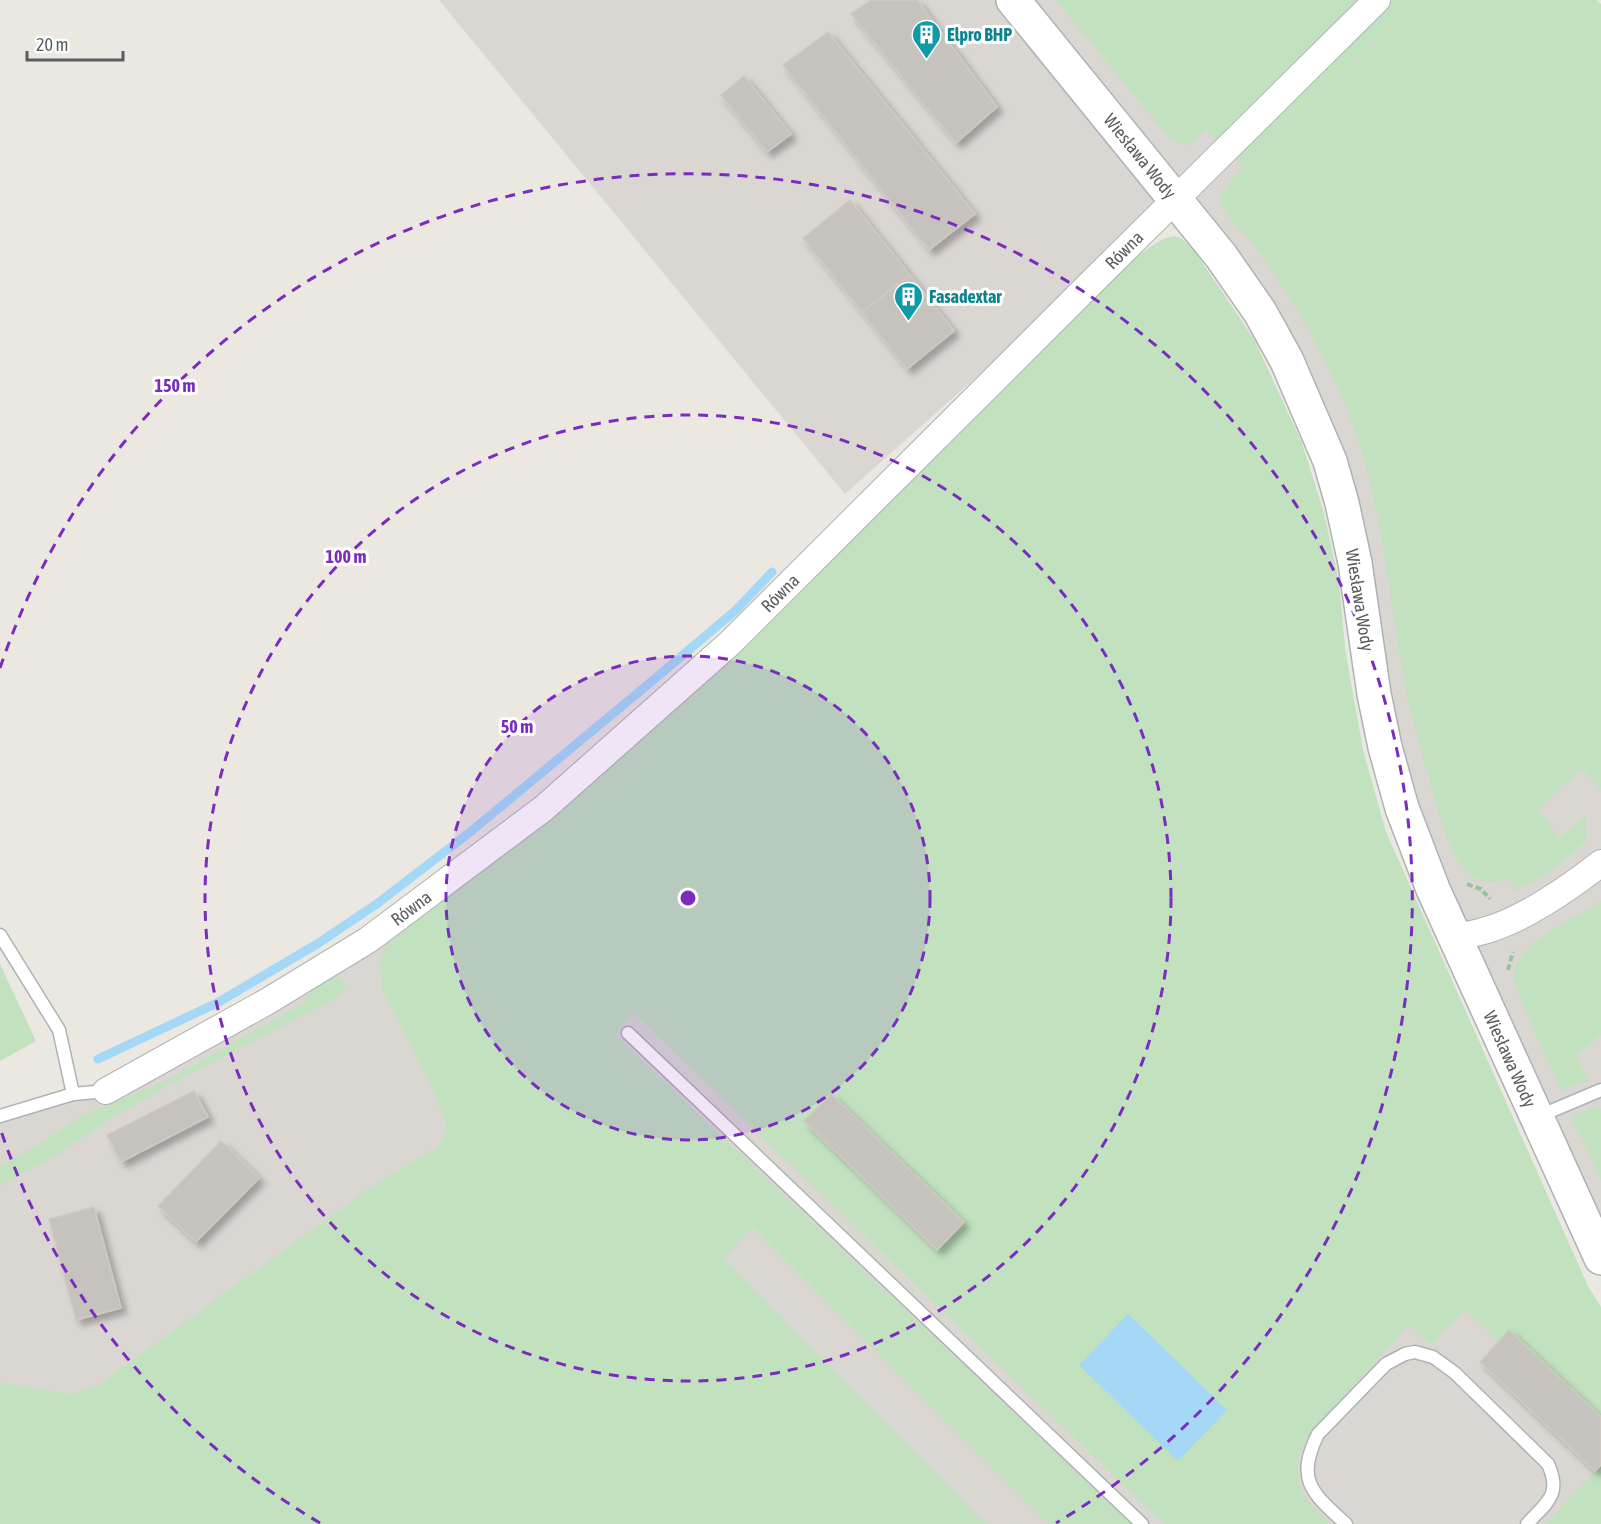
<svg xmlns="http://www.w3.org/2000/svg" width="1601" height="1524" viewBox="0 0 1601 1524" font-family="'Asap Condensed',sans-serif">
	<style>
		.industrial { fill: #dad7d3 }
		.green { fill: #c1e1bf }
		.water { fill: #a5d8f7 }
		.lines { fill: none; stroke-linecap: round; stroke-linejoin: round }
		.stream { stroke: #a5d8f7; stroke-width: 9 }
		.building { fill: #c6c3be; stroke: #cfc9c0; stroke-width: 1.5; filter: url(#shadow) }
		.lane-casing { stroke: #afb2b5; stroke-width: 15 }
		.street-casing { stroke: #afb2b5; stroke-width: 28 }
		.secondary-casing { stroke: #aeb1b5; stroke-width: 36 }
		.path { stroke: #99c2a2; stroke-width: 4; stroke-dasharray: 6 3; stroke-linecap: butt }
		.lane { stroke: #fff; stroke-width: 12 }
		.street { stroke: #fff; stroke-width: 26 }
		.secondary { stroke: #fff; stroke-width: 33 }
		.ring { fill: none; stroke: #7b2cbf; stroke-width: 3; stroke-dasharray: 10 8 }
		.labels { text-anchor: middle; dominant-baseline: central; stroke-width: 6; stroke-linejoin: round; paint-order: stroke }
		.culture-label { font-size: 18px; font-weight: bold; fill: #0d838f; stroke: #fff; text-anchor: start }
		.street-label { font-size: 18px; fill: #595d60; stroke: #fff }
		.centre { fill: #7b2cbf; stroke: #fff; stroke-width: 3 }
		.ring-label { font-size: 18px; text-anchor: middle; font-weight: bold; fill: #7b2cbf; stroke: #fff; stroke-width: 6; stroke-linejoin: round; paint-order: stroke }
	</style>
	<defs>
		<filter id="shadow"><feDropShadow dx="5.5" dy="5.5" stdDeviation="3" flood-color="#0004"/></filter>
	</defs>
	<rect width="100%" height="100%" fill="#ebe8e1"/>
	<g class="industrial">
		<path d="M439 0H1428L1601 604V1257L1428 877 1342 503 1241 285 1175 200 845 494Z"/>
		<path d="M607 753 1438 1288 1601 1389V1524H0V1123L73 1094 106 1091 268 1001Z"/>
	</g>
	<g class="green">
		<path d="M1056 0H1357L1216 141 1206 128C1193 142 1189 151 1170 139Z"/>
		<path d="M1388 0H1597L1601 4V791L1582 768 1538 809 1560 838 1585 816 1587 840C1566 861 1541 878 1515 891L1509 878C1493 884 1480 884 1467 872 1450 856 1438 812 1432 789 1421 751 1410 713 1403 675 1387 583 1380 487 1343 400 1322 353 1296 304 1266 262 1252 242 1235 225 1221 205L1220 195 1243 167 1234 158Z"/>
		<path d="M1174 236 1181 238 1195 252 1254 339 1302 443 1324 513 1339 582 1345 648 1363 750 1386 832 1588 1286 1601 1307V1417L1509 1331 1498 1342 1465 1310 1431 1345 1409 1325 1307 1436C1288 1476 1299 1495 1329 1524H1164L633 1013 615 1035 1131 1524H1048L752 1227 724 1259 986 1524H0V1383L71 1394 97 1386 371 1187 439 1146 444 1139 446 1122 431 1086 383 992 379 965 382 953 389 942C476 866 569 797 656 720 820 576 973 422 1125 265 1142 256 1155 239 1174 236Z"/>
		<path d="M1601 901V1034L1576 1056 1588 1080 1561 1091 1519 995C1517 990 1515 985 1514 981 1508 944 1576 920 1601 901Z"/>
		<path d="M0 964 36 1041 0 1061Z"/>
		<path d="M332 977H340L346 985 337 998 184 1077 109 1120 58 1155 0 1185V1166L41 1143 79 1117 163 1082 302 1004 311 990Z"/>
		<path d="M1599 1106 1601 1111V1180L1571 1116Z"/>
		<path d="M1601 1465V1524H1546L1595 1471Z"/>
	</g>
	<path class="water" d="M1128 1314 1227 1410 1178 1461 1079 1365Z"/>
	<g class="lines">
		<path class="stream" d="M98 1059 217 1003 317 944 378 903 469 833 645 687 736 610 772 572"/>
	</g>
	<g class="building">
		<path d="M871 0H917L997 107 956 143 851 14Z"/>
		<path d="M828 32 975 214 929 250 783 65Z"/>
		<path d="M744 76 791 134 767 152 721 95Z"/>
		<path d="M850 200 910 275 862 312 803 238Z"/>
		<path d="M910 275 954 331 907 369 862 312Z"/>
		<path d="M194 1091 208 1117 121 1162 107 1135Z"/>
		<path d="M831 1094 964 1222 937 1250 804 1121Z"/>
		<path d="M221 1141 259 1178 196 1242 158 1206Z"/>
		<path d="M94 1207 121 1308 76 1320 49 1219Z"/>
		<path d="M1509 1330 1601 1417V1465L1595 1471 1480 1362Z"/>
	</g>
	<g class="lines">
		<defs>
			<g id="lane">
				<path d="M0 935 59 1030 73 1094 106 1091"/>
				<path d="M628 1033 1142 1524"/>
				<path d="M0 1116 73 1094"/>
				<path d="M1537 1117 1601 1090"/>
				<path d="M1346 1524C1312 1493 1295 1480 1318 1434L1386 1364 1405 1354 1415 1352 1433 1357 1455 1373 1548 1464C1562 1495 1547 1502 1527 1524"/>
			</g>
			<g id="street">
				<path d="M1456 936C1465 935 1474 934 1483 931 1520 922 1571 887 1601 863"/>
				<path d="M106 1091 268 1001 368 940 544 808 730 643 1090 284 1377 0"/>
			</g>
			<path id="secondary" d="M1013 0 1221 256 1260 312 1287 361 1330 461 1342 503 1355 563 1374 694 1385 747 1402 808 1433 889 1601 1258"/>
		</defs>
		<use href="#lane" class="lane-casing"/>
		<use href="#street" class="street-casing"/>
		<use href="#secondary" class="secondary-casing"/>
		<g class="path">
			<path d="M1467 884 1481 889 1490 899"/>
			<path d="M1508 970 1513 952"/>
		</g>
		<use href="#lane" class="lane"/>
		<use href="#street" class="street"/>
		<use href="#secondary" class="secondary"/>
	</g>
	<circle cx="688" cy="898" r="242" fill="#7b2cbf" fill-opacity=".12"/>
	<g class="ring">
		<circle cx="688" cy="898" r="242"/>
		<circle cx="688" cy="898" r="483"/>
		<path d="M320 1523A725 725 0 0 1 0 1128M0 668A725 725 0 1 1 1056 1523"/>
	</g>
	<defs>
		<symbol id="building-pin" viewBox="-11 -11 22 30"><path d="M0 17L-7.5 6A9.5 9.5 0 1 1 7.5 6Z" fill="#0f9aa8" stroke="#fff"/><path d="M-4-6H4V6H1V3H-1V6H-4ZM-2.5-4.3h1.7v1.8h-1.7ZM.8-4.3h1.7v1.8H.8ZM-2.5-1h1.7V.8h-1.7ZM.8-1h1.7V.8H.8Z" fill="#fff"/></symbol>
	</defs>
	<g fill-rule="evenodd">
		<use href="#building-pin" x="910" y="18" width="33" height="45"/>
		<use href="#building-pin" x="892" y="280" width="33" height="45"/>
	</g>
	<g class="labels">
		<g class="culture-label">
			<text x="947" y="34">Elpro BHP</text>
			<text x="929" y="296">Fasadextar</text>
		</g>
		<g class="street-label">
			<text transform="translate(1140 156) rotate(51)">Wiesława Wody</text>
			<text transform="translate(1124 250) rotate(-45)">Równa</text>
			<text transform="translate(780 593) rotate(-45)">Równa</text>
			<text transform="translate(1360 600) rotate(81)">Wiesława Wody</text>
			<text transform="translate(411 908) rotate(-37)">Równa</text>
			<text transform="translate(1510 1059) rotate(66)">Wiesława Wody</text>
		</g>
	</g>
	<circle cx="688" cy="898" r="9" class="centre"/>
	<g class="ring-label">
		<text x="175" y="392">150 m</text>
		<text x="346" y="563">100 m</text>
		<text x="517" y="733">50 m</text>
	</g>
	<path d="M27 51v9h96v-9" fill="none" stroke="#595d60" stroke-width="3"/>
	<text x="36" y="51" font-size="18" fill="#595d60" stroke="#ffffff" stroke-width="4.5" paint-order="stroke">20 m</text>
</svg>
